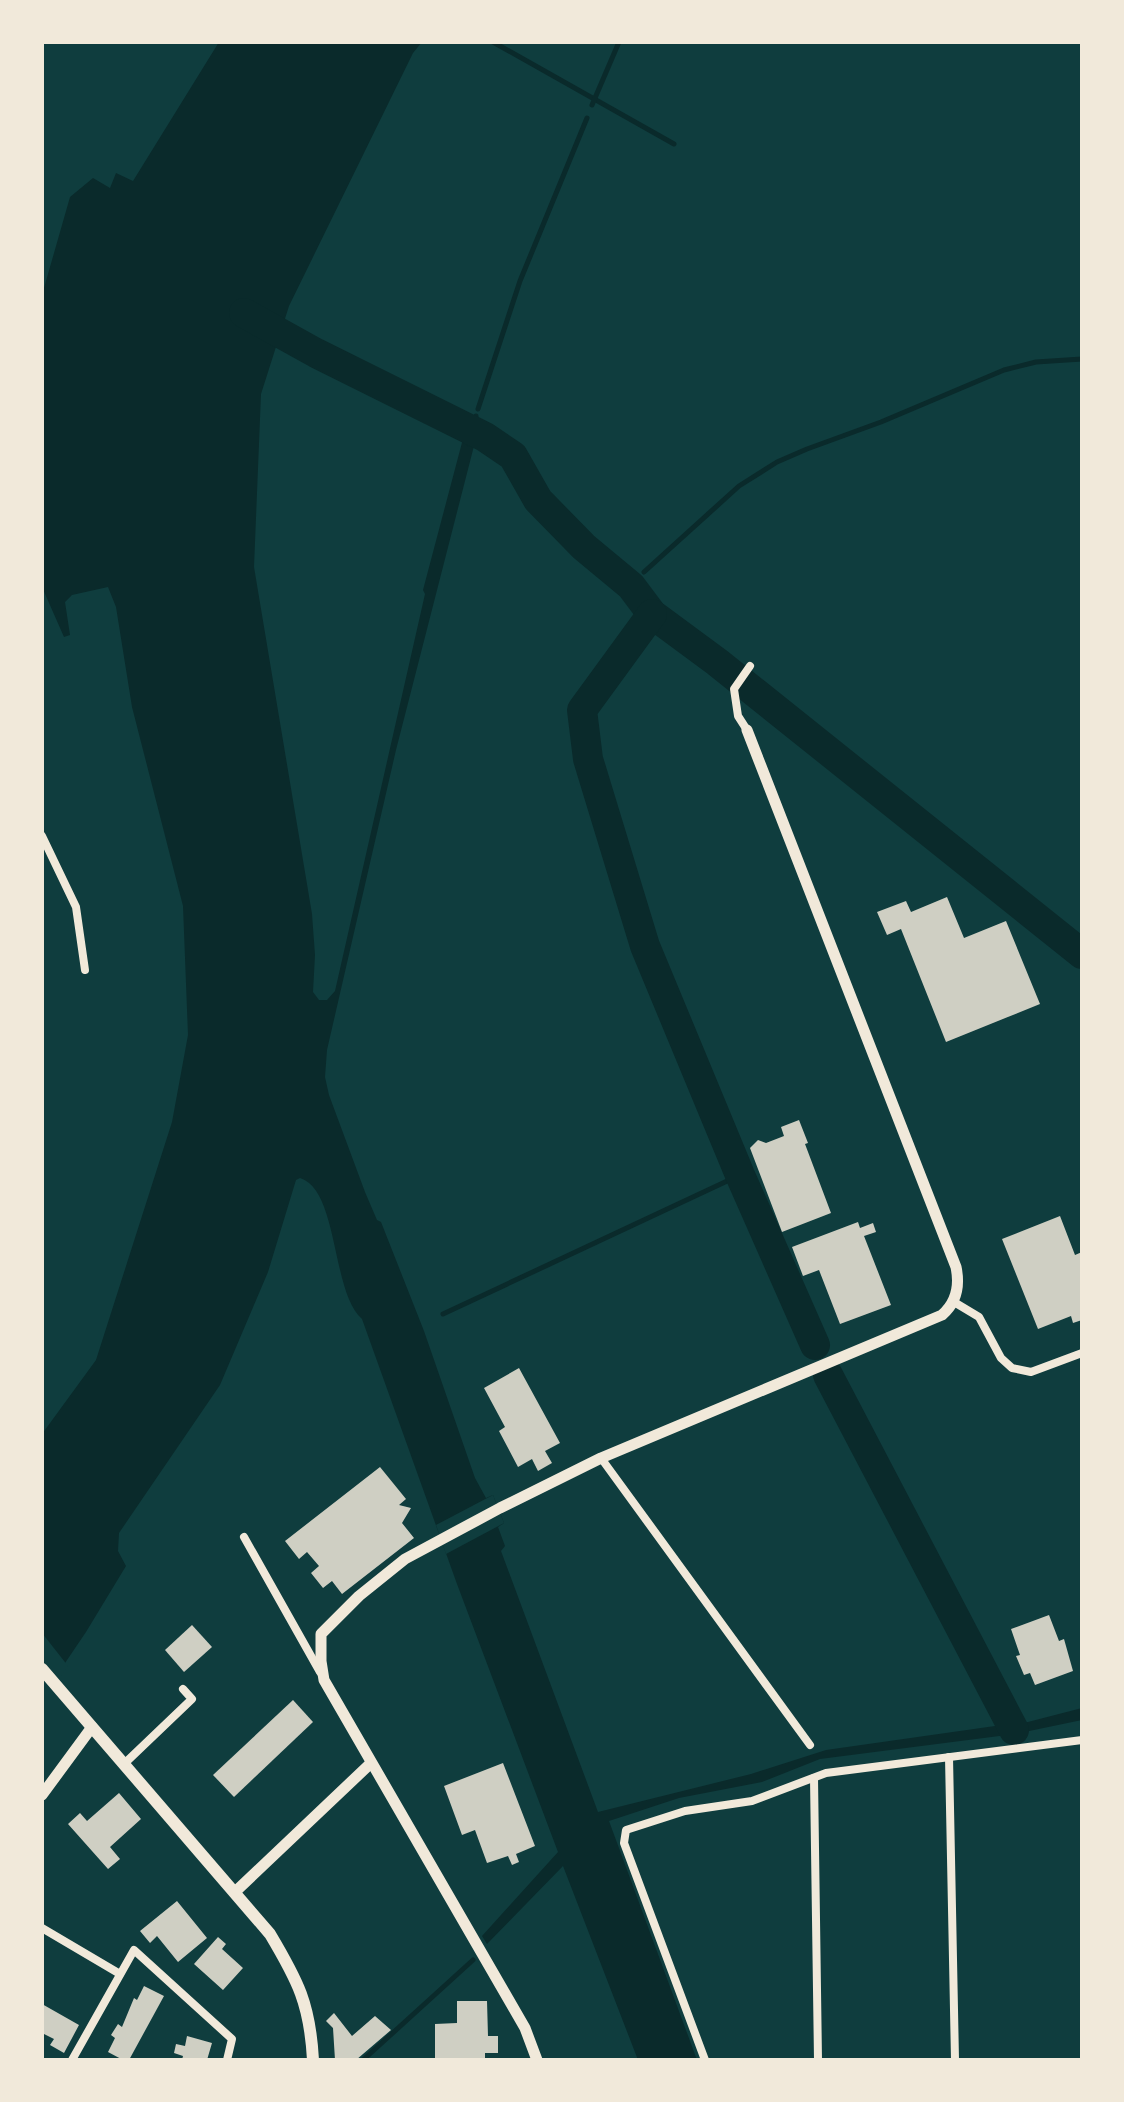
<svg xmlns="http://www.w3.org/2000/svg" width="1124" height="2102" viewBox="0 0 1124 2102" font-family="'Open Sans',sans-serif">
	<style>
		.water { fill: #0a2a2b }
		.pier { fill: #0f3d3e }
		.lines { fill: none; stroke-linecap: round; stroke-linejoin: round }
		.stream { stroke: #0a2a2b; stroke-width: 5 }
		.river { stroke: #0a2a2b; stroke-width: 30 }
		.building { fill: #cfcfc3 }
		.minor { stroke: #f1e9da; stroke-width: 8 }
		.tertiary { stroke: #f1e9da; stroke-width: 11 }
		.secondary { stroke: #f1e9da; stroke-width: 12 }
	</style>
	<rect width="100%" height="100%" fill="#0f3d3e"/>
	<path class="water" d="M219 42H422L413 53 289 306 261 394 254 567 312 914 315 955 313 992 319 1000H327L335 991 425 594 423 590 464 435 475 442 396 750 327 1050 325 1077 329 1095 365 1192 377 1220 381 1222 424 1331 475 1478 486 1498 493 1495 504 1523 498 1527 505 1546 501 1551 598 1812 751 1774 826 1750 1002 1725 1014 1720 1024 1723 1082 1708V1720L1015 1734 820 1759 762 1782 679 1798 609 1821 697 2060H638L563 1866 487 1944 482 1936 558 1852 457 1584 362 1319C331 1292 339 1190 300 1178L296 1180 268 1272 220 1385 119 1533 118 1551 126 1566 86 1632 42 1697V1434L96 1360 172 1122 188 1035 183 906 132 707 116 607 108 587 72 595 65 602 70 635 64 637 42 587V295L70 197 93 178 110 188 116 173 133 181Z"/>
	<g class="pier">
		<path d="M493 1495 504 1523 446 1554 436 1525Z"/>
		<path d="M42 1633 68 1666 44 1701 42 1698Z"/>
	</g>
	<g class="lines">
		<g class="stream">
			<path d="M493 42 674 144"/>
			<path d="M592 105 619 42"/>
			<path d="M478 409 520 281 587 118"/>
			<path d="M469 444 470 438 476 434V416"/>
			<path d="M644 572 739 486 777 462 807 449 881 422 1004 370 1036 362 1082 359"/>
			<path d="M631 586 637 579"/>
			<path d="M443 1314 740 1175"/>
			<path d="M363 2060 473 1960"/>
		</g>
		<g class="river">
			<path d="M244 313 316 353 485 437 513 456 538 500 584 547 631 586 652 614 717 662 1082 954"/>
			<path d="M652 614 582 710 588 759 645 946 740 1175 815 1345"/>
			<path d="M828 1375 1014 1730"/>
		</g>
	</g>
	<g class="building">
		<path d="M947 897 964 938 1006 921 1040 1004 946 1042 901 929 887 935 877 912 906 901 911 912Z"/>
		<path d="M799 1120 808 1143 805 1144 831 1213 782 1232 750 1148 758 1140 766 1143 784 1136 781 1127Z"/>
		<path d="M1060 1216 1075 1255 1082 1252V1320L1073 1323 1071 1316 1038 1329 1002 1239Z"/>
		<path d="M858 1222 860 1228 873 1223 876 1232 864 1236 891 1305 840 1324 819 1270 803 1276 792 1247Z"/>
		<path d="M519 1368 560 1443 545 1451 552 1463 538 1471 532 1459 518 1467 499 1431 505 1427 484 1388Z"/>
		<path d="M380 1467 406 1499 399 1505 411 1508 402 1523 414 1538 342 1594 332 1581 323 1588 311 1573 319 1566 307 1552 299 1559 285 1541Z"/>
		<path d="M1049 1615 1059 1641 1064 1639 1073 1671 1035 1685 1030 1673 1024 1675 1016 1656 1020 1655 1011 1629Z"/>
		<path d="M192 1625 212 1647 184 1672 165 1650Z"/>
		<path d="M293 1700 313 1722 234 1797 213 1775Z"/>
		<path d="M503 1763 535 1846 516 1854 519 1862 512 1865 508 1856 487 1863 475 1830 462 1835 444 1786Z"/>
		<path d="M119 1793 141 1819 110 1847 120 1859 108 1869 68 1824 80 1813 87 1821Z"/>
		<path d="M177 1901 207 1938 178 1962 157 1936 150 1943 140 1931Z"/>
		<path d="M218 1937 226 1944 222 1949 243 1968 223 1990 194 1964Z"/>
		<path d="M144 1986 164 1996 129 2060H123L108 2052 115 2038 111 2035 118 2024 122 2027 134 1998 137 2000Z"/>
		<path d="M457 2001H487L488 2036H498V2053H485V2060H435V2024L457 2023Z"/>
		<path d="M42 2004 79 2025 64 2053 50 2045 54 2039 42 2033Z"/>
		<path d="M334 2013 352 2036 375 2016 391 2030 356 2060H335L333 2028 326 2021Z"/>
		<path d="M187 2036 212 2043 207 2060H182L183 2056 174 2053 176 2044 185 2046Z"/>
	</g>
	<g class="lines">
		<g class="minor">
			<path d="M747 730 738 716 734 689 750 666"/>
			<path d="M42 836 76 907 85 970"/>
			<path d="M954 1302 979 1317 1001 1358 1012 1368 1031 1372 1082 1353"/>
			<path d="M601 1458 810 1745"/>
			<path d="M244 1537 320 1672"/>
			<path d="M949 1757 955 2060"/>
			<path d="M124 1764 192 1699 183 1689"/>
			<path d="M814 1778 818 2060"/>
			<path d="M42 1928 120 1974"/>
			<path d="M72 2060 134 1950 232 2039 227 2060"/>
			<path d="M705 2060 624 1843 626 1830 685 1811 752 1801 826 1773 1082 1740"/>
		</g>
		<g class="tertiary">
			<path d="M42 1795 92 1727"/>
			<path d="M235 1892 371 1763"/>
			<path d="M537 2060 525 2028 324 1680 321 1661V1634L359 1596 405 1559 500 1508 601 1458 942 1315C957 1302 960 1286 956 1267L747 730"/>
		</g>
		<path class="secondary" d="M42 1669 270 1934C298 1981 310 2004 313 2060"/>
	</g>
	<rect width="1124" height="2102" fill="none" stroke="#f1e9da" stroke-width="88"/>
</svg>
